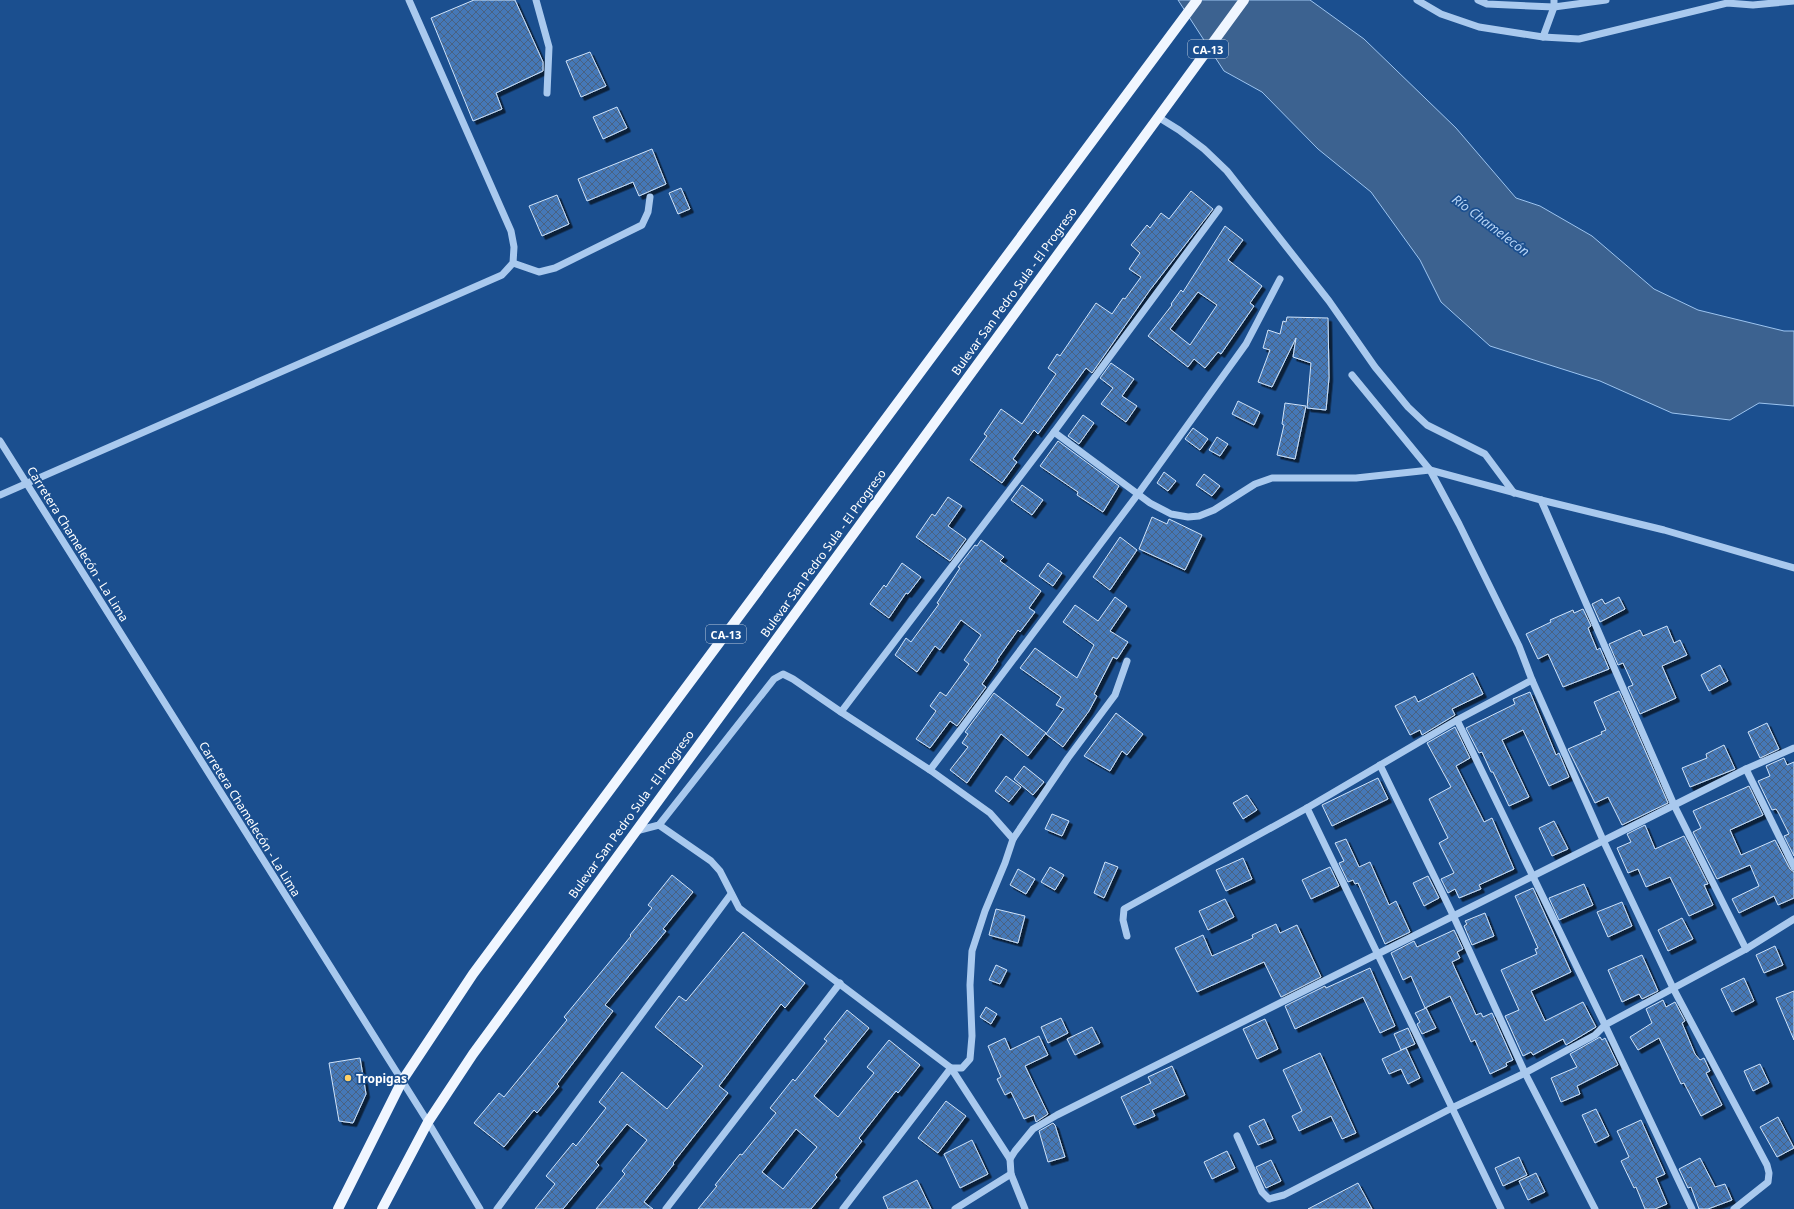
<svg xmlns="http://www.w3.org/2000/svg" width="1794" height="1209" viewBox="0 0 1794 1209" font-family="'Noto Sans',sans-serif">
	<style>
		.water { fill: #3c6290; stroke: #9cc4f0 }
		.building { fill: url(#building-cross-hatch); stroke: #cfe3fa; fill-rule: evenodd; filter: url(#shadow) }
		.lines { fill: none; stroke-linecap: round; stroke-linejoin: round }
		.minor { stroke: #a9c9ee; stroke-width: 7 }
		.major { stroke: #f0f6ff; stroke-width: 10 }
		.poi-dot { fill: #ffd166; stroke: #1b4f8f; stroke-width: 1.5 }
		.labels { text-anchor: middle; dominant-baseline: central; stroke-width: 3.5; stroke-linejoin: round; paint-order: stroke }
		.shield { fill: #1b4f8f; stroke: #bbcadd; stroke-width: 1 }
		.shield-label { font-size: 11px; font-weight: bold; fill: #fff }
		.street-label { font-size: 12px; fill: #fff; stroke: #1b4f8f }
		.poi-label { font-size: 12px; font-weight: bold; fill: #fff; stroke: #1b4f8f; text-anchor: start }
		.water-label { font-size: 13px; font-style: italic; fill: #b5d3f5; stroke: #1b4f8f }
	</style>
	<defs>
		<pattern id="building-cross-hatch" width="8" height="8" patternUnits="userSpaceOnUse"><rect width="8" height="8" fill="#4478b7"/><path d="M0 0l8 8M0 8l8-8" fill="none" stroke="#486282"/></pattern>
		<filter id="shadow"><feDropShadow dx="3.5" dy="3.5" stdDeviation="0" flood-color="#0009"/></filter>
	</defs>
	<rect width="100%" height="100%" fill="#1b4f8f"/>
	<path class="water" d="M1178 0H1310L1364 39 1456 128 1516 198 1540 206 1592 236 1654 289 1698 310 1784 331H1794V406L1759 403 1730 420 1672 413 1600 381 1490 346 1441 302 1420 260 1371 192 1318 149 1262 92 1224 71Z"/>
	<g class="building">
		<path d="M474 0H515L543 62V71L496 93 502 109 473 121 431 18Z"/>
		<path d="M590 52 606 86 581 97 566 61Z"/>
		<path d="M617 107 627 128 603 139 593 117Z"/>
		<path d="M652 149 666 184 639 196 633 182 587 201 578 179Z"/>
		<path d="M681 188 690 209 678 214 669 193Z"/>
		<path d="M1191 191 1213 209 1150 290 1092 373 1086 368 1038 434 1034 430 1013 459 1017 462 1002 483 970 460 987 436 984 434 1001 409 1022 424 1056 374 1048 368 1057 354 1060 356 1096 303 1112 314 1123 298 1125 299 1141 277 1129 269 1140 253 1131 245 1147 225 1150 228 1161 213 1169 219Z"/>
		<path d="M557 195 569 224 542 236 529 206Z"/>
		<path d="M1225 226 1243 240 1228 260 1262 286 1250 303 1254 306 1221 354 1218 352 1205 368 1194 359 1188 367 1148 336 1172 305 1171 304 1181 290 1183 292ZM1198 292 1217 305 1190 345 1170 329Z"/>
		<path d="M1287 317 1328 318 1329 378 1326 410 1307 408 1311 363 1293 357 1296 338 1272 387 1258 382 1270 350 1263 348 1268 330 1280 334 1283 321 1286 322Z"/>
		<path d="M1111 363 1134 379 1122 396 1137 406 1126 422 1101 404 1113 388 1100 378Z"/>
		<path d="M1238 401 1260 412 1254 425 1232 414Z"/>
		<path d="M1285 403 1306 406 1295 459 1277 455 1284 425 1282 424Z"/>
		<path d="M1083 415 1094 423 1079 444 1068 436Z"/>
		<path d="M1193 428 1208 439 1200 450 1185 439Z"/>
		<path d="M1217 437 1228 444 1220 456 1209 450Z"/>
		<path d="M1058 441 1119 486 1103 512 1077 495 1078 492 1040 466Z"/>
		<path d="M1164 472 1176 481 1168 491 1157 483Z"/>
		<path d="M1204 474 1220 486 1212 496 1196 485Z"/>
		<path d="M1022 485 1043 500 1032 515 1011 500Z"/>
		<path d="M948 497 962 506 948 526 966 539 950 561 916 537 932 514 935 516Z"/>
		<path d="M1152 517 1167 524 1169 519 1202 535 1185 570 1139 549Z"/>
		<path d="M1120 537 1137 550 1110 590 1093 577Z"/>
		<path d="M981 540 1004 557 1000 561 1041 591 1029 608 1035 612 1020 632 1018 630 997 660 998 661 982 684 986 687 957 726 950 721 930 748 916 739 936 711 930 706 940 692 946 696 969 664 964 660 981 635 961 620 940 650 935 646 917 672 895 655 906 638 911 642 939 604 937 603 960 568 958 567 975 545 977 546Z"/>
		<path d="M902 563 921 577 908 594 906 593 889 618 870 604 884 585 886 587Z"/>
		<path d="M1048 563 1062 573 1053 586 1039 576Z"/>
		<path d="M1115 597 1127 606 1110 631 1128 642 1117 659 1113 657 1094 694 1097 696 1089 711 1063 747 1046 734 1064 709 1056 705 1061 697 1020 668 1035 648 1077 678 1094 645 1063 622 1075 605 1098 621Z"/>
		<path d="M1619 597 1625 609 1600 622 1592 604 1602 599 1605 604Z"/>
		<path d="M1583 609 1591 626 1588 628 1597 650 1600 648 1609 669 1563 687 1548 654 1538 659 1526 634 1551 622 1550 620 1573 610 1574 613Z"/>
		<path d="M1667 626 1674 643 1680 640 1687 655 1662 666 1676 698 1640 714 1628 687 1633 685 1623 663 1618 665 1609 644 1640 630 1643 636Z"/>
		<path d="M1720 665 1728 681 1709 691 1701 675Z"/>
		<path d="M1473 673 1483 694 1452 709 1455 715 1422 735 1420 730 1410 735 1395 706 1415 696 1418 702Z"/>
		<path d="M1619 691 1668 803 1622 825 1608 797 1595 803 1568 749 1602 734 1601 732 1606 730 1594 702Z"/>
		<path d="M1530 692 1556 755 1559 753 1569 777 1549 786 1523 730 1502 740 1529 797 1509 806 1493 772H1491L1482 752 1479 753 1466 728 1515 704 1513 699Z"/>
		<path d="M994 693 1046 733 1028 756 1001 734 967 783 950 770 968 747 962 743 968 734 965 732Z"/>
		<path d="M1116 713 1143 734 1127 755 1122 751 1110 771 1084 756Z"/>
		<path d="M1767 723 1779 749 1760 758 1748 732Z"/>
		<path d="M1455 727 1470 758 1456 766 1484 822 1492 818 1514 869 1479 885 1481 889 1459 898 1455 889 1448 893 1441 879 1454 873 1439 843 1448 838 1429 799 1451 787 1427 743Z"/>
		<path d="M1724 745 1735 769 1690 787 1682 768 1707 758 1706 754Z"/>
		<path d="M1784 758 1787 765 1794 762V856L1784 836 1789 834 1778 812 1776 809 1772 810 1758 781 1770 776 1766 766Z"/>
		<path d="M1024 766 1044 782 1033 795 1014 779Z"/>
		<path d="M1006 776 1021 787 1009 802 995 791Z"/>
		<path d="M1378 778 1388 799 1332 826 1322 805Z"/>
		<path d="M1749 786 1763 815 1730 830 1741 855 1775 840 1790 869 1794 872V898L1778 905 1774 896 1739 913 1732 899 1759 886 1750 865 1717 879 1693 832 1701 828 1693 811Z"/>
		<path d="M1247 795 1257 810 1243 819 1233 803Z"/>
		<path d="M1052 814 1069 821 1062 836 1045 829Z"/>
		<path d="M1554 821 1568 849 1552 856 1539 828Z"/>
		<path d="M1645 825 1655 849 1684 836 1708 884 1704 885 1713 905 1689 916 1670 877 1646 887 1638 869 1628 873 1617 848 1631 842 1627 834Z"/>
		<path d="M1346 839 1359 867 1370 862 1389 905 1396 901 1410 932 1385 944 1358 883 1355 884 1353 880 1348 882 1339 863 1344 861 1335 843Z"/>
		<path d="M1243 858 1252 879 1226 891 1216 870Z"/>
		<path d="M1105 862 1118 867 1104 898 1094 893Z"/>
		<path d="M1050 867 1064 875 1055 890 1041 882Z"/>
		<path d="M1330 867 1339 886 1311 899 1302 880Z"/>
		<path d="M1018 869 1035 879 1026 894 1010 885Z"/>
		<path d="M672 875 693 892 663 929 666 931 605 1005 613 1011 557 1084 559 1086 537 1113 534 1110 504 1147 474 1123 499 1093 504 1097 567 1020 564 1017 631 936 630 935 652 908 648 905Z"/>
		<path d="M1428 876 1439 898 1424 906 1413 883Z"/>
		<path d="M1584 884 1593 905 1559 920 1549 898Z"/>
		<path d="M1533 888 1571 972 1531 991 1545 1021 1583 1002 1596 1027 1566 1045 1563 1039 1533 1055 1531 1052 1523 1056 1505 1016 1519 1010 1501 970 1537 954 1535 949 1538 948 1515 896Z"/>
		<path d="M1225 899 1234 917 1208 930 1199 911Z"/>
		<path d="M1622 902 1632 926 1608 937 1597 912Z"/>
		<path d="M996 909 1025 916 1018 943 989 935Z"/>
		<path d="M1485 913 1494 936 1472 945 1464 926 1467 924 1465 921Z"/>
		<path d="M1682 918 1693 939 1668 951 1658 930Z"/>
		<path d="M1276 924 1280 933 1297 925 1321 977 1281 997 1264 962 1197 992 1175 948 1203 935 1212 956 1253 938 1252 935Z"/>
		<path d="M1454 930 1463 949 1457 952 1460 958 1452 962 1476 1015 1481 1013 1483 1017 1492 1013 1513 1060 1506 1063 1507 1066 1490 1074 1475 1040 1471 1042 1450 996 1425 1008 1411 976 1403 980 1391 953 1414 941 1417 947Z"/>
		<path d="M743 932 805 983 785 1008 781 1004 719 1086 728 1093 673 1163 674 1164 644 1202 653 1209H596L625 1174 622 1171 647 1140 627 1124 596 1162 599 1165 563 1209H535L555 1184 546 1176 573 1143 576 1146 606 1108 599 1102 622 1072 667 1109 703 1066 655 1027 679 996 686 1001Z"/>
		<path d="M1775 946 1783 965 1764 973 1756 955Z"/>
		<path d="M1642 955 1658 991 1642 999 1639 994 1622 1002 1608 970Z"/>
		<path d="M996 965 1007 970 1000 984 989 980Z"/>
		<path d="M1370 968 1395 1026 1380 1033 1363 997 1295 1029 1285 1006 1325 986 1326 988Z"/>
		<path d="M1744 978 1754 1001 1732 1012 1721 989Z"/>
		<path d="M1794 991V1040L1776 998Z"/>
		<path d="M1663 1000 1666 1007 1675 1002 1685 1021 1682 1023 1695 1054 1700 1060 1704 1058 1710 1071 1706 1073 1722 1105 1701 1116 1684 1083 1681 1084 1659 1038 1638 1050 1630 1037 1652 1023 1646 1009Z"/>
		<path d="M986 1007 997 1014 991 1024 980 1017Z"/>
		<path d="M1426 1008 1436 1028 1422 1034 1417 1024 1420 1022 1415 1013Z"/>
		<path d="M847 1010 869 1028 814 1096 838 1117 874 1073 867 1067 889 1040 920 1065 898 1093 896 1091 859 1138 862 1141 835 1175 837 1177 811 1209H698L717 1186 715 1185 740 1154 742 1155 776 1113 770 1108 793 1079 795 1081 827 1041 824 1039ZM796 1129 817 1147 783 1189 762 1172Z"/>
		<path d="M1061 1018 1068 1033 1048 1043 1041 1027Z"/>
		<path d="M1265 1019 1278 1049 1257 1059 1243 1029Z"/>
		<path d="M1092 1027 1100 1043 1075 1055 1067 1039Z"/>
		<path d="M1408 1028 1415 1044 1401 1050 1394 1034Z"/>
		<path d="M1039 1036 1048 1055 1025 1066 1048 1114 1036 1122 1034 1115 1024 1119 1011 1092 1005 1095 997 1079 1001 1077 988 1046 1005 1038 1010 1050Z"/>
		<path d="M1600 1037 1602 1040 1605 1038 1618 1065 1577 1086 1580 1094 1561 1102 1551 1078 1577 1067 1570 1054Z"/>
		<path d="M1406 1048 1420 1078 1408 1084 1401 1069 1389 1074 1382 1059Z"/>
		<path d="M1320 1053 1356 1133 1342 1139 1331 1116 1299 1131 1292 1116 1302 1111 1283 1070Z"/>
		<path d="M360 1058 366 1094 353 1123 339 1121 329 1063Z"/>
		<path d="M1760 1064 1769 1083 1753 1091 1744 1071Z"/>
		<path d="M1172 1066 1185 1095 1152 1110 1155 1116 1134 1125 1121 1097 1151 1083 1148 1077Z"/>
		<path d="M946 1101 966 1116 938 1153 918 1138Z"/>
		<path d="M1596 1109 1609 1136 1595 1143 1582 1115Z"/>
		<path d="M1778 1117 1794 1148 1777 1157 1760 1127Z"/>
		<path d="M1264 1119 1273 1139 1258 1145 1249 1126Z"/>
		<path d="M1641 1120 1665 1174 1656 1178 1667 1204 1655 1209H1645L1636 1187 1634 1188 1621 1161 1629 1157 1617 1131Z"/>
		<path d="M1053 1123 1055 1125 1065 1157 1048 1162 1039 1131Z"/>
		<path d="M972 1140 988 1174 960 1188 944 1154Z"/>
		<path d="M1227 1151 1235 1168 1212 1179 1204 1162Z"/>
		<path d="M1519 1157 1527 1175 1503 1186 1495 1168Z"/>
		<path d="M1700 1158 1715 1187 1725 1184 1732 1200 1708 1209H1699L1691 1187 1688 1188 1679 1169Z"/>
		<path d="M1271 1160 1281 1181 1266 1188 1256 1167Z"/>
		<path d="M1536 1173 1545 1192 1528 1200 1519 1181Z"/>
		<path d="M917 1180 931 1209H888L883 1197Z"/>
		<path d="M1358 1183 1372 1209H1308Z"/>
	</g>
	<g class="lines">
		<g class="minor">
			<path d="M536 0 549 47 547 93"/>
			<path d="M1417 0 1441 14 1479 27 1543 37 1579 39 1727 3 1753 5 1794 1"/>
			<path d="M1478 0 1487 4 1554 7 1606 0"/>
			<path d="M1543 37 1554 7V0"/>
			<path d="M1158 117 1179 130 1204 149 1227 171 1329 301 1375 367 1408 407 1427 425 1485 454 1514 493"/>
			<path d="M513 263 539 272 555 268 642 225 648 212 650 197"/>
			<path d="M1352 375 1430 470 1459 524 1519 646 1532 680"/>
			<path d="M1054 432 1150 503 1171 514 1188 517 1199 516 1214 510 1255 484 1272 478H1356L1430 470 1541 500 1664 530 1794 568"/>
			<path d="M0 441 428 1122 480 1209"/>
			<path d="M0 495 502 275 513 263 514 247 511 231 409 0"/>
			<path d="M1541 500 1674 805 1746 949"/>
			<path d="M841 712 1054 432 1219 209"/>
			<path d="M1457 720 1605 1025 1692 1209"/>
			<path d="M1380 765 1453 915 1525 1073 1595 1209"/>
			<path d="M1746 769 1794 867"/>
			<path d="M930 770 1138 494 1246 344 1280 279"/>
			<path d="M1307 808 1501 1209"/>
			<path d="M659 825 711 861 720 871 739 908 951 1068 1010 1159 1011 1174 1025 1209"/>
			<path d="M636 831 659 825 774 679 783 674 793 679 841 712 930 770 990 813 1013 839"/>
			<path d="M1127 936 1123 920 1124 909 1307 808 1457 720 1532 680 1603 840 1673 988 1767 1165 1769 1173 1768 1182 1734 1209"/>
			<path d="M1237 1136 1262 1192 1269 1199 1284 1195 1452 1108 1525 1073 1595 1035 1605 1025 1746 949 1794 919"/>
			<path d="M1010 1159 1015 1151 1033 1129 1057 1115 1746 769 1794 748"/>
			<path d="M497 1209 731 894"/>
			<path d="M666 1209 840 983"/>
			<path d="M843 1209 951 1068H962L970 1059 972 1036 970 985 972 951 985 911 1005 863 1013 839 1068 758 1115 695 1127 661"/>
			<path d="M955 1209 1011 1174"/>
		</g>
		<g class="major">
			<path d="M338 1209 402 1081 473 974 1197 0"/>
			<path d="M382 1209 428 1122 473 1054 1244 0"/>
		</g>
	</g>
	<circle class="poi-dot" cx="348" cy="1078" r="4"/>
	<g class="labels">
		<g class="shield">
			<rect x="1188" y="40" width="40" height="18" rx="3"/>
			<rect x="706" y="625" width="40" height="18" rx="3"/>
		</g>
		<g class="shield-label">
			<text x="1208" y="49">CA-13</text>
			<text x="726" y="634">CA-13</text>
		</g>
		<g class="street-label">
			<text transform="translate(1014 291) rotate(-54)">Bulevar San Pedro Sula - El Progreso</text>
			<text transform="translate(78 544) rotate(58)">Carretera Chamelecón - La Lima</text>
			<text transform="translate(823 553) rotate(-54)">Bulevar San Pedro Sula - El Progreso</text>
			<text transform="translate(631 814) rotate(-54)">Bulevar San Pedro Sula - El Progreso</text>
			<text transform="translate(250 819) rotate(58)">Carretera Chamelecón - La Lima</text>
		</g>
		<g class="poi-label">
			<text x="356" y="1078">Tropigas</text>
		</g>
		<g class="water-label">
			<text transform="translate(1491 225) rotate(37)">Río Chamelecón</text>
		</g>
	</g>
</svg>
